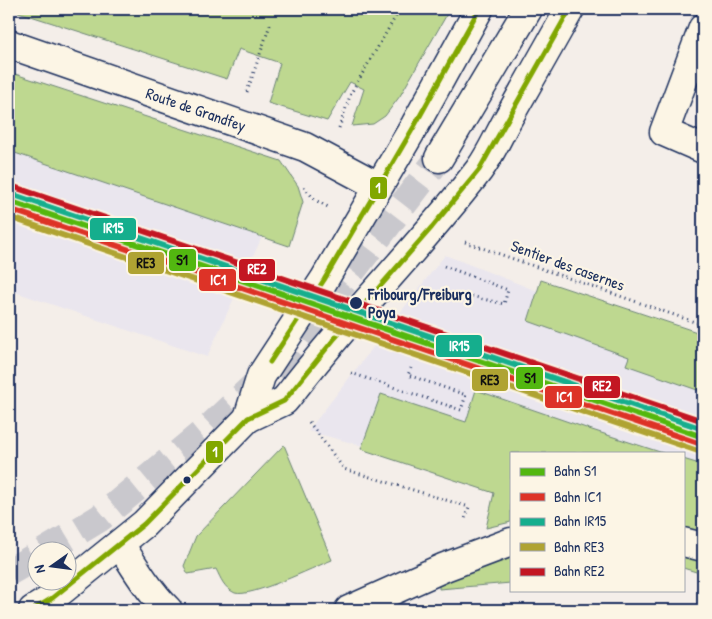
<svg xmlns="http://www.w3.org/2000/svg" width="712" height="619" viewBox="0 0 712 619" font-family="'Patrick Hand',sans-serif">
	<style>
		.built { fill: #eae6ee }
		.green { fill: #bed890; stroke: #6c8477 }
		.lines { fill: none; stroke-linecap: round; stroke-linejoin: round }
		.major-tunnel { stroke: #c9c8cd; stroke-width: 28; stroke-dasharray: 28 14; stroke-linecap: butt }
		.minor-casing { stroke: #1b2f5e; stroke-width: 31 }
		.major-casing { stroke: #1b2f5e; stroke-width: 31 }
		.path { stroke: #1b2f5e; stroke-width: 3; stroke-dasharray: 1 4; stroke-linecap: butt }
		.minor { stroke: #fcf5e5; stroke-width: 28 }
		.major { stroke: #fcf5e5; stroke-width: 28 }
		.bus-1-casing { stroke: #fcf5e5; stroke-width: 9 }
		.bus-1 { stroke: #81a700; stroke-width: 5 }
		.rail-1-casing { stroke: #fcf5e5; stroke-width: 10 }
		.rail-2-casing { stroke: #fcf5e5; stroke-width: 10 }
		.rail-3-casing { stroke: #fcf5e5; stroke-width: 10 }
		.rail-4-casing { stroke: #fcf5e5; stroke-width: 10 }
		.rail-5-casing { stroke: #fcf5e5; stroke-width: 10 }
		.rail-1 { stroke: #52b710; stroke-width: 6 }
		.rail-2 { stroke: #dd3327; stroke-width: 6 }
		.rail-3 { stroke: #15ae8d; stroke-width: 6 }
		.rail-4 { stroke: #afa332; stroke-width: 6 }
		.rail-5 { stroke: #c31622; stroke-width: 6 }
		.stop-dot { fill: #1b2f5e; stroke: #fcf5e5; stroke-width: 2 }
		.labels { text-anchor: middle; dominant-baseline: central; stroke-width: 4.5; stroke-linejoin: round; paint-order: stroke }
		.street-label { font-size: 16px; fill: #1b2f5e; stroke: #fcf5e5 }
		.stop-label { font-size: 16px; font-weight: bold; fill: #1b2f5e; stroke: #fcf5e5; text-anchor: start }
		.line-badge { stroke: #fcf5e5; stroke-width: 2 }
		.badge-label { font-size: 14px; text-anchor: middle; font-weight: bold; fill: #fff }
		.pale-badge-label { font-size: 14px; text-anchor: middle; font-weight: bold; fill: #111 }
	</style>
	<rect width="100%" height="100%" fill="#f4eee9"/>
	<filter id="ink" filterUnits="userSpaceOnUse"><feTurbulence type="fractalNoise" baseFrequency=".02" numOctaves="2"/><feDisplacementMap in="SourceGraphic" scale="10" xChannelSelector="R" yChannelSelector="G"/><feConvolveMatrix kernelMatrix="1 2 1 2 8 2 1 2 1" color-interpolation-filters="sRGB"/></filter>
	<g filter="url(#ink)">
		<g class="built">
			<path d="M9 102 283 191 207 357 9 290Z"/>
			<path d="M445 255 703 356V537L683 532V453H511V486L308 431Z"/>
		</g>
		<g class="green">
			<path d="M9 9H450L400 96 385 116 373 124 352 126 364 89 350 82 327 121 268 103 280 63 239 49 227 79Z"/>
			<path d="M9 72 281 161 298 186 303 202 289 246 9 151Z"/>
			<path d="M541 280 703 334V392L626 365 629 357 528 321Z"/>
			<path d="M476 390 592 430 663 453H511V522L486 528 494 493 361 449 381 394 466 422Z"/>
			<path d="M284 445 332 560C314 567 251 598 235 593 224 588 221 579 216 569L188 574 184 566 196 536Z"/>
			<path d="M683 459 703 465V532L683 528Z"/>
			<path d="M511 555V583L439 589V583Z"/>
			<path d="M683 555 703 560V574L683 568Z"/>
			<path d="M563 607 566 610H519L520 609Z"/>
		</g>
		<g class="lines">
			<g class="major-tunnel">
				<path d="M44 552 100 518 209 428 289 353 439 158"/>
				<path d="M9 572 38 555"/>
			</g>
			<defs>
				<g id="minor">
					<path d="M703 28 664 132 703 149"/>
					<path d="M9 44 305 147 378 186"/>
					<path d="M683 542 703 547"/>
					<path d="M120 544C135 568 149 591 168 610"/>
					<path d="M349 610 445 567 511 542"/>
				</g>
				<g id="major">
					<path d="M439 158 528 9"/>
					<path d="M248 418 261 376 324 280 415 125 479 9"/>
					<path d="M33 610 51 599 144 524 248 418 284 401 289 395C348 317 419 248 479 170 491 154 499 134 509 117 529 81 550 45 570 9"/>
				</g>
			</defs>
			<use href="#minor" class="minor-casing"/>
			<use href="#major" class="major-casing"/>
			<g class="path">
				<path d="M247 92 271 22"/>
				<path d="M339 128 351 93 400 9"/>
				<path d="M304 187 315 200 328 207"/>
				<path d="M465 242 703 325"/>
				<path d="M444 266 508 290 504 304 467 295 464 302"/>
				<path d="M351 373 461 410 466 395 408 375 411 368"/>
				<path d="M309 422 344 469 469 507 464 522"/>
			</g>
			<use href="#minor" class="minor"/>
			<use href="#major" class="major"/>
			<defs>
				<g id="bus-1">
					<path d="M270 362 324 280 415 125 479 9"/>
					<path d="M33 610 51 599 144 524 248 418 284 401 335 338 432 227 479 170 570 9"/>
				</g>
			</defs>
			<use href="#bus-1" class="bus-1-casing"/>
			<use href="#bus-1" class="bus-1"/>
			<defs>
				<path id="rail-1" d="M9 201 703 437"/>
				<path id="rail-2" d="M9 209 701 444"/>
				<path id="rail-3" d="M11 194 703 429"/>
				<path id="rail-4" d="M9 217 698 451"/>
				<path id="rail-5" d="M14 187 703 421"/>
			</defs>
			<use href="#rail-1" class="rail-1-casing"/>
			<use href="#rail-2" class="rail-2-casing"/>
			<use href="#rail-3" class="rail-3-casing"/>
			<use href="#rail-4" class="rail-4-casing"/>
			<use href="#rail-5" class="rail-5-casing"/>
			<use href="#rail-1" class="rail-1"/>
			<use href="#rail-2" class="rail-2"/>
			<use href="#rail-3" class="rail-3"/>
			<use href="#rail-4" class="rail-4"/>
			<use href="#rail-5" class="rail-5"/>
		</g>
	</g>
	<g class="stop-dot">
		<circle cx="356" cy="303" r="7"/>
		<circle cx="187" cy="480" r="4.5"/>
	</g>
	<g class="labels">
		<g class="street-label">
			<text transform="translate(196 109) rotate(19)">Route de Grandfey</text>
			<text transform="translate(568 265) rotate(20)">Sentier des casernes</text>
		</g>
		<g class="stop-label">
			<text x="368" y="294">Fribourg/Freiburg<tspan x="368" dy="18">Poya</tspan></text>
		</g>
	</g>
	<g class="line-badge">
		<rect x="369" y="176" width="19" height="24" rx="5" fill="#81a700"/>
		<rect x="89" y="217" width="48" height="24" rx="5" fill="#15ae8d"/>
		<rect x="168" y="248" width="29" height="24" rx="5" fill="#52b710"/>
		<rect x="127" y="251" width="38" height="24" rx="5" fill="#afa332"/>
		<rect x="238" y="258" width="38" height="24" rx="5" fill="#c31622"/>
		<rect x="198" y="268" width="39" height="24" rx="5" fill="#dd3327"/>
		<rect x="435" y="334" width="48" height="24" rx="5" fill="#15ae8d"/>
		<rect x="515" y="366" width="29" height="24" rx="5" fill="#52b710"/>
		<rect x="471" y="368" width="38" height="24" rx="5" fill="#afa332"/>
		<rect x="583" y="375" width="38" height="24" rx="5" fill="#c31622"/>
		<rect x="544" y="385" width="39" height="24" rx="5" fill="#dd3327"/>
		<rect x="205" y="440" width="19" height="24" rx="5" fill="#81a700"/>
	</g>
	<g class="badge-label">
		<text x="378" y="193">1</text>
		<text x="113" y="233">IR15</text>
		<text x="257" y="274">RE2</text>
		<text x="218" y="285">IC1</text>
		<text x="459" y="351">IR15</text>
		<text x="602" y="391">RE2</text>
		<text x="564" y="402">IC1</text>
		<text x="215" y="457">1</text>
	</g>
	<g class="pale-badge-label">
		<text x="182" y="265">S1</text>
		<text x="146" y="268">RE3</text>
		<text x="530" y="383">S1</text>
		<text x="490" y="385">RE3</text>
	</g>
	<rect width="712" height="619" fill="none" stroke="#fcf5e5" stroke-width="30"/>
	<rect x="15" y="15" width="682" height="589" fill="none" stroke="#1b2f5e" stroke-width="2" filter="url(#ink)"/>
	<rect x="510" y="452" width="175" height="140" fill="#fcf5e5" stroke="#a2a6af"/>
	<rect x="520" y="468" width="25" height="8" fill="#52b710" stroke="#a2a6af"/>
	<text x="554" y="476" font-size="15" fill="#1b2f5e">Bahn S1</text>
	<rect x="520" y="493" width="25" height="8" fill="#dd3327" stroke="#a2a6af"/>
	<text x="554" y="502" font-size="15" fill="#1b2f5e">Bahn IC1</text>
	<rect x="520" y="518" width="25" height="8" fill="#15ae8d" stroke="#a2a6af"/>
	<text x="554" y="526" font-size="15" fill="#1b2f5e">Bahn IR15</text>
	<rect x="520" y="543" width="25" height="8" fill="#afa332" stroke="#a2a6af"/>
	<text x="554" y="552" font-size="15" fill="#1b2f5e">Bahn RE3</text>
	<rect x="520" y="568" width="25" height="8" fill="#c31622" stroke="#a2a6af"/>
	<text x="554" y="576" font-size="15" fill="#1b2f5e">Bahn RE2</text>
	<g transform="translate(52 566) rotate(256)"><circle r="24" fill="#fcf5e5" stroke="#a2a6af"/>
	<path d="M0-4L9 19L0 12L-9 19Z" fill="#1b2f5e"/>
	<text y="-8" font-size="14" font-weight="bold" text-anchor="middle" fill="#1b2f5e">N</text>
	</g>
</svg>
